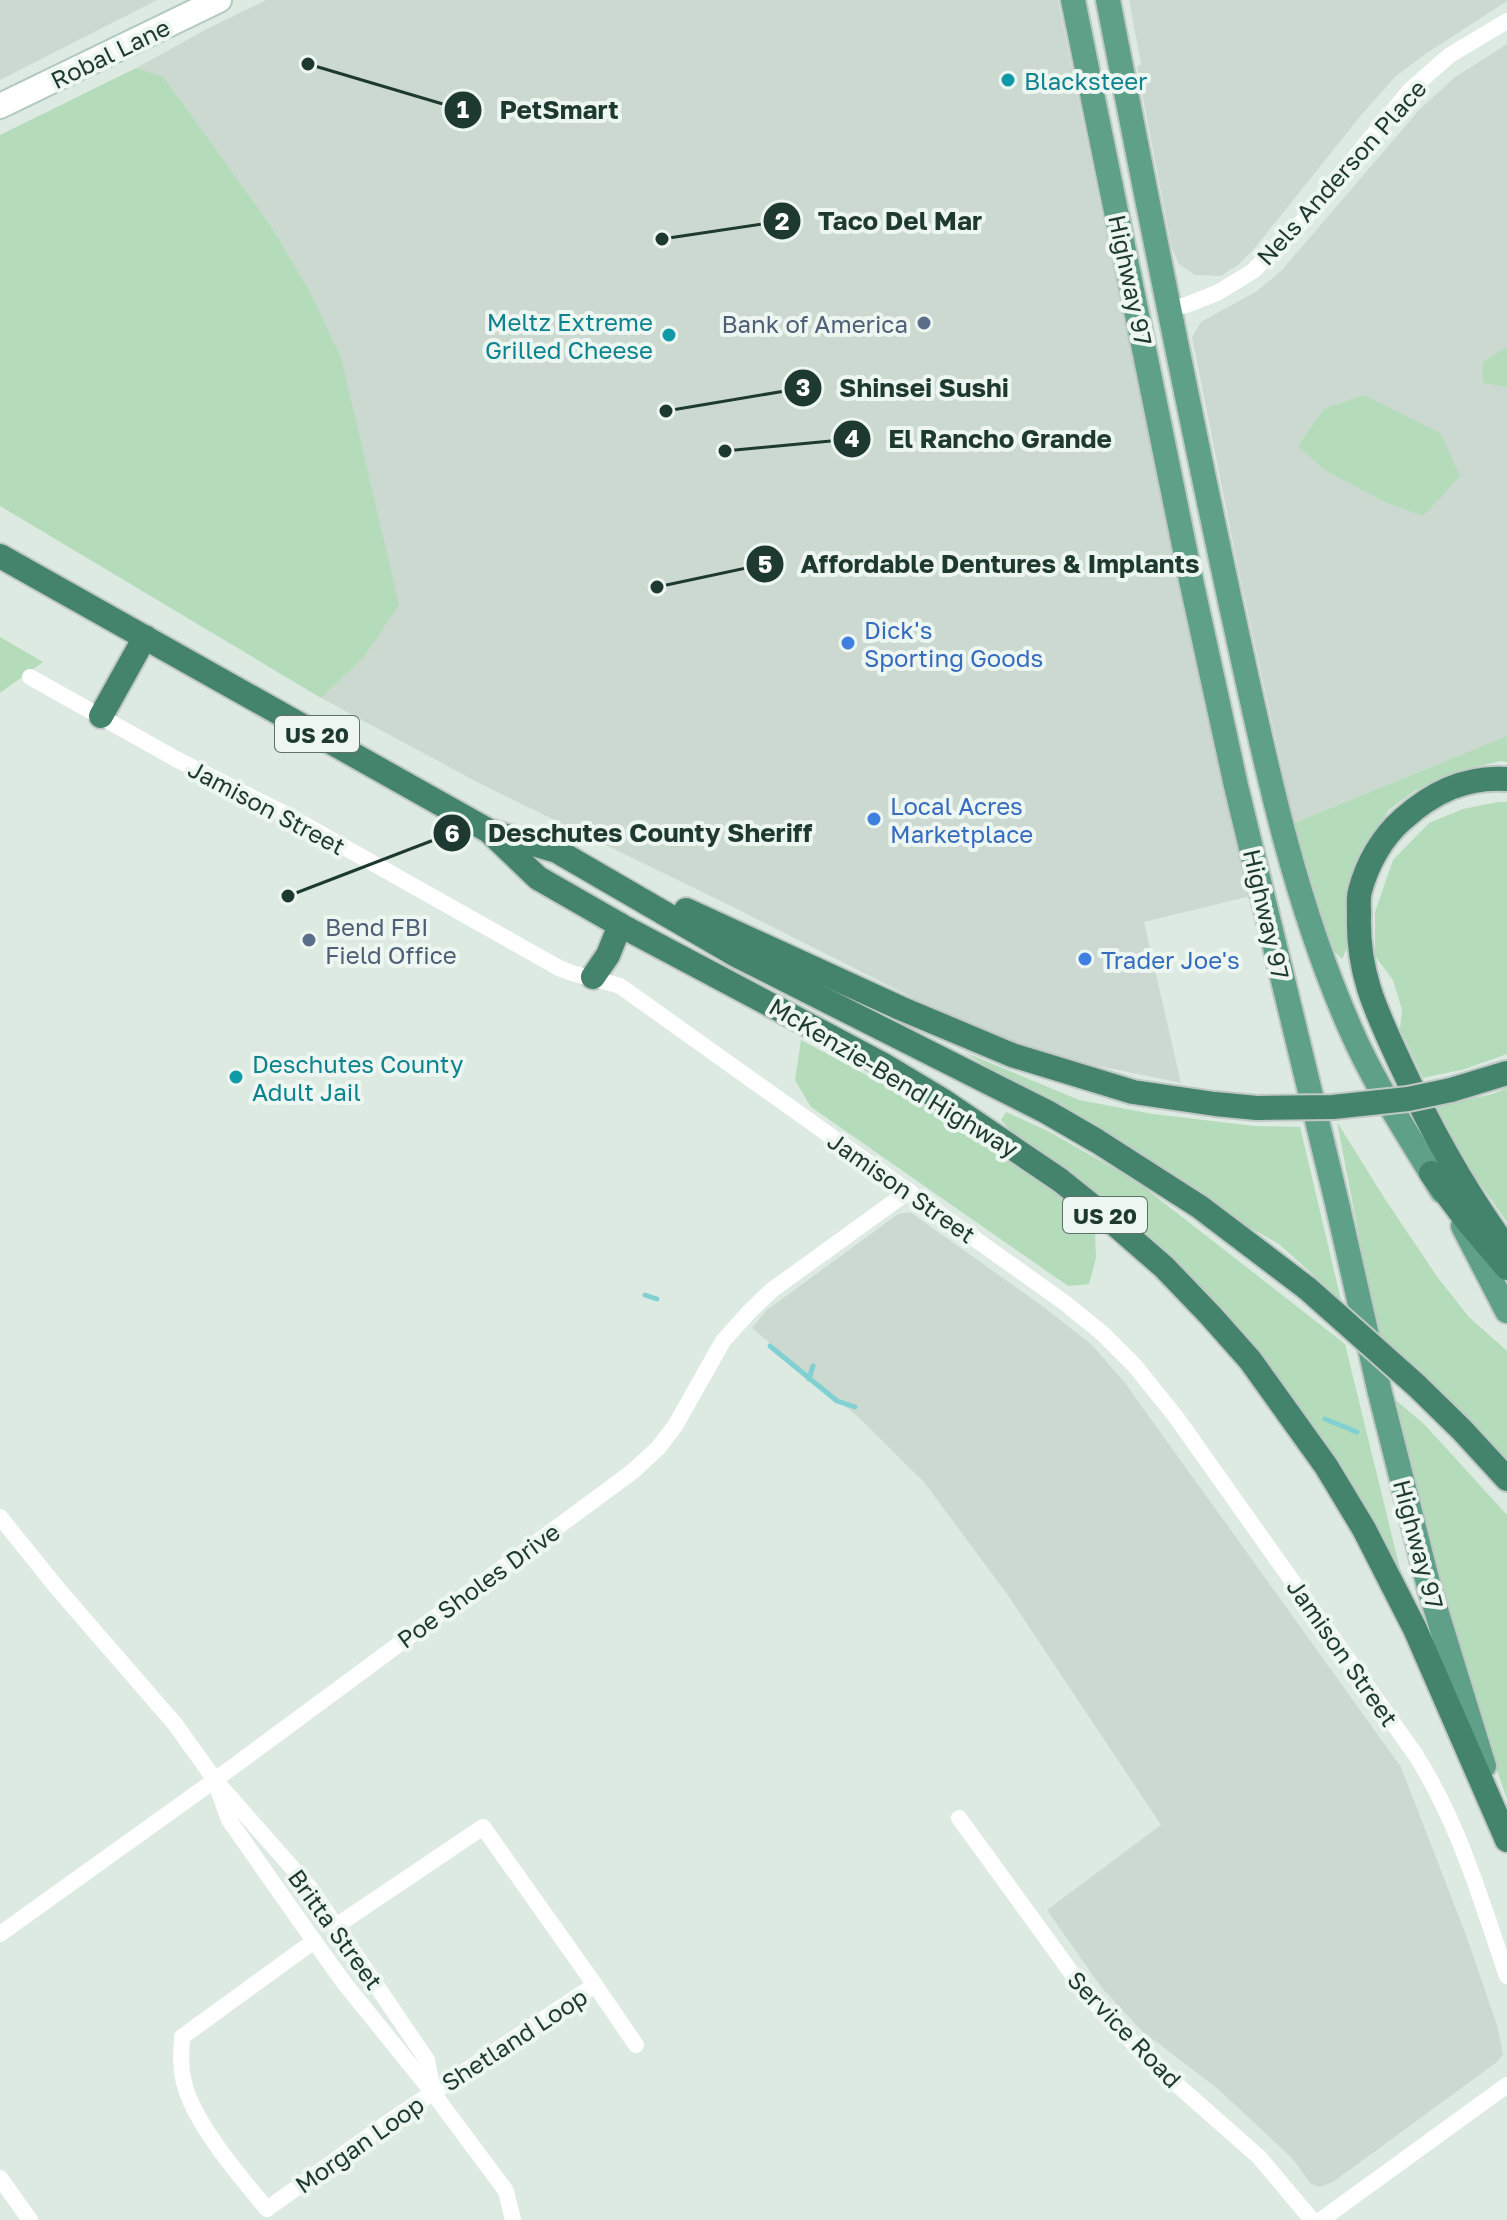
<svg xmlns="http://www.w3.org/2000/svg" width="1507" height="2220" viewBox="0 0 1507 2220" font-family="'Golos Text',sans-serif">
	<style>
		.built { fill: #cbd9d1 }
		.green { fill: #b4dcba }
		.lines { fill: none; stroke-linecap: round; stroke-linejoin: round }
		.stream { stroke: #81d0d2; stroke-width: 5 }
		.secondary-casing { stroke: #b0cabd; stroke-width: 28 }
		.primary-casing { stroke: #c0c8c5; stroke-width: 28 }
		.trunk-casing { stroke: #c0c8c5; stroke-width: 28 }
		.minor { stroke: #fff; stroke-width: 16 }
		.secondary { stroke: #fff; stroke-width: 24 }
		.primary { stroke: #5fa188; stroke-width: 24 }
		.trunk { stroke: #44846d; stroke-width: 24 }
		.trunk-bridge-casing { stroke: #c0c8c5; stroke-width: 28; stroke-linecap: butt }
		.trunk-bridge { stroke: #44846d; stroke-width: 24 }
		.culture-dot { fill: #0f9aa8; stroke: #edf6f0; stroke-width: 3 }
		.service-dot { fill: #5c6f8a; stroke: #edf6f0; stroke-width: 3 }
		.shop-dot { fill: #3f7fe0; stroke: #edf6f0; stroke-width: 3 }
		.labels { text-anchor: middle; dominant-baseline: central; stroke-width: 8; stroke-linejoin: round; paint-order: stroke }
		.shield { fill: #edf6f0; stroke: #5c7269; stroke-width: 2 }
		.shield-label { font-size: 22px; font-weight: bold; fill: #1e392f }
		.street-label { font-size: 24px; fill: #1e392f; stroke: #edf6f0 }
		.culture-label { font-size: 24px; fill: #0d838f; stroke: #edf6f0; text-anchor: start }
		.service-label { font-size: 24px; fill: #4e5e75; stroke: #edf6f0; text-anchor: end }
		.shop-label { font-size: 24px; fill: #366cbe; stroke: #edf6f0; text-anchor: start }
		.leader { fill: none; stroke: #1e392f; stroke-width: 3 }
		.callout-dot { fill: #1e392f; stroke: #edf6f0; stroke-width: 3 }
		.mark-label { font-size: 24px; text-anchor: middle; font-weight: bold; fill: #fff }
		.callout-label { font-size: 26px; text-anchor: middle; font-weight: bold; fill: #1e392f; stroke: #edf6f0; stroke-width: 8; stroke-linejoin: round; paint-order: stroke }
	</style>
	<rect width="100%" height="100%" fill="#ddeae2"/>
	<g class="built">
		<path d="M0 0H157L0 80Z"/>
		<path d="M266 0H1058L1115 277 1162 491 1206 708 1251 896 1144 922 1181 1083 1012 1048 741 911 477 782 321 698 363 658 341 357 309 290 271 226 163 76 136 68 207 29Z"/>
		<path d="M1129 0H1507V1L1424 55 1396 76 1362 114 1254 249 1238 265 1221 276 1195 275 1179 264 1172 249 1137 67 1141 64Z"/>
		<path d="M1507 44V736L1294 823 1238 568 1192 337 1201 322 1257 291 1282 270 1420 109 1454 78Z"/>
		<path d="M910 1212 1041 1305 1092 1345 1125 1383 1401 1767 1466 1935 1497 2025 1503 2054 1497 2062 1333 2182 1320 2187 1311 2184 1292 2158 1218 2089 1141 2030 1102 1988 1047 1910 1161 1825 1007 1594 924 1482 857 1416 752 1328 767 1310 898 1214Z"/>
	</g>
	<g class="green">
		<path d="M136 68 163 76 271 226 309 290 341 357 399 605 363 658 321 698 0 506V135Z"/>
		<path d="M1507 347V387L1483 383V362Z"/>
		<path d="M1364 395 1440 433 1460 476 1423 516 1383 501 1326 471 1298 446 1324 409Z"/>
		<path d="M0 637 43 662 0 693Z"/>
		<path d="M1507 736V762L1501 761 1462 770 1416 790 1389 810 1360 852 1347 893 1348 946 1342 959 1332 949 1294 823Z"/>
		<path d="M1498 802H1507V1054L1465 1069 1423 1078 1400 1029 1402 1010 1393 980 1375 956V912L1393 860 1429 823 1463 809Z"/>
		<path d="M801 1040 924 1106 1053 1191 1095 1231 1096 1258 1089 1284 1068 1286 811 1107 795 1080Z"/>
		<path d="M964 1052 1079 1100 1153 1114 1254 1126 1300 1127 1341 1300 1279 1244 1181 1189Z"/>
		<path d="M1507 1088V1222L1453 1145 1433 1107 1493 1094Z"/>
		<path d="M1006 1112 1048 1131 1136 1181 1345 1344 1400 1569 1399 1576 1249 1344 1164 1249 1120 1210 1011 1131 1001 1120Z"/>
		<path d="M1337 1122 1385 1199 1438 1278 1469 1317 1507 1351V1470L1381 1351Z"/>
		<path d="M1393 1398 1424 1424 1507 1515V1799L1437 1597Z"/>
	</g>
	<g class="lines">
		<g class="stream">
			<path d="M645 1295 657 1299"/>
			<path d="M770 1346 837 1401 855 1407"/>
			<path d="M809 1379 813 1366"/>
			<path d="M1325 1419 1357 1432"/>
		</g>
		<defs>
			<path id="secondary" d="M0 106 219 0"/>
			<g id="primary">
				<path d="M1073 0 1191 580 1236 786 1337 1203 1380 1393 1429 1587 1484 1766"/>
				<path d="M1108 0C1147 201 1187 401 1230 601 1262 746 1290 892 1350 1028 1375 1086 1410 1137 1442 1191"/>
				<path d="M1463 1226 1507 1311"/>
			</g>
			<g id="trunk">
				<path d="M0 556 489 831 557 851 738 956 1047 1112 1097 1141 1200 1207 1308 1289"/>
				<path d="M101 716 145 637"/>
				<path d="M1507 779C1466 776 1433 792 1403 819 1382 837 1367 864 1360 891 1358 898 1359 907 1359 915 1357 974 1377 1013 1401 1065 1431 1130 1465 1191 1507 1249"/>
				<path d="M491 833 538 878 620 925 882 1064 942 1100 1060 1180 1110 1220 1164 1267 1211 1316 1250 1360 1326 1466 1364 1529 1415 1629 1507 1840"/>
				<path d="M686 910 900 1008 1012 1055 1133 1092 1215 1104 1257 1108"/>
				<path d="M593 977 608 955 620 925"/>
				<path d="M1451 1090 1507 1073"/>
				<path d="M1431 1173 1467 1221 1507 1268"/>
				<path d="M1416 1385 1462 1430 1507 1479"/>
			</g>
		</defs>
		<use href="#secondary" class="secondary-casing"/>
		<use href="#primary" class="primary-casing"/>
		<use href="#trunk" class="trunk-casing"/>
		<g class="minor">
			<path d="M1168 309 1186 305 1217 293 1253 271 1301 223 1410 90 1450 55 1507 21"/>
			<path d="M30 677 176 759 291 817 559 968C578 977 600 979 620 986L1065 1303 1102 1333 1135 1366 1176 1417 1415 1754C1459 1823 1481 1900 1507 1976"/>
			<path d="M0 1517 58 1589 175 1724 215 1780 310 1888 427 2060 433 2093"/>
			<path d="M218 1789 229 1820 314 1941 345 1984 433 2093 506 2191 513 2220"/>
			<path d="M959 1818 1089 1997 1149 2060 1259 2157 1312 2220"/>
			<path d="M0 1934 215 1780 632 1472 658 1448 675 1426 723 1341 750 1311 772 1290 909 1191"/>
			<path d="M314 1941 182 2037C181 2054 180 2070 185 2086 195 2124 241 2178 267 2209L390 2121 595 1985 483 1827 336 1926"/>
			<path d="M595 1985 636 2045"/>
			<path d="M0 2178 30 2220"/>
			<path d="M1321 2220 1507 2085"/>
		</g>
		<use href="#secondary" class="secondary"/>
		<use href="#primary" class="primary"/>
		<use href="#trunk" class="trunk"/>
		<defs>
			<g id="trunk-bridge">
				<path d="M1257 1108 1333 1107 1408 1099 1451 1090"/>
				<path d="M1308 1289 1416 1385"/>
			</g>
		</defs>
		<use href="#trunk-bridge" class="trunk-bridge-casing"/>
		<use href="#trunk-bridge" class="trunk-bridge"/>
	</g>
	<g class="culture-dot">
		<circle cx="1008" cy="80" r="8"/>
		<circle cx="669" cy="335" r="8"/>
		<circle cx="236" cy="1077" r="8"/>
	</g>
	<g class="service-dot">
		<circle cx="924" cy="323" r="8"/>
		<circle cx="309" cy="940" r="8"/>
	</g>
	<g class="shop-dot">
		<circle cx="848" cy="643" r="8"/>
		<circle cx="874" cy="819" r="8"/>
		<circle cx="1085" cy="959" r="8"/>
	</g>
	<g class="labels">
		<g class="shield">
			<rect x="275" y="716" width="84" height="36" rx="6"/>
			<rect x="1063" y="1197" width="84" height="36" rx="6"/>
		</g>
		<g class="shield-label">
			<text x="317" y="734">US 20</text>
			<text x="1105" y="1215">US 20</text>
		</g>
		<g class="street-label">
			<text transform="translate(110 53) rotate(-26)">Robal Lane</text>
			<text transform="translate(1341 172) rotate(-48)">Nels Anderson Place</text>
			<text transform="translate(1131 280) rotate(78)">Highway 97</text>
			<text transform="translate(267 807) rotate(28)">Jamison Street</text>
			<text transform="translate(1267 914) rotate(77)">Highway 97</text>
			<text transform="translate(894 1077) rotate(31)">McKenzie-Bend Highway</text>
			<text transform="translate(902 1187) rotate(35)">Jamison Street</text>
			<text transform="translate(1419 1544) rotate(75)">Highway 97</text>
			<text transform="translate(478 1585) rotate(-36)">Poe Sholes Drive</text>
			<text transform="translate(1343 1652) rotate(55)">Jamison Street</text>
			<text transform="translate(336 1929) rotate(54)">Britta Street</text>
			<text transform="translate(1125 2029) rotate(46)">Service Road</text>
			<text transform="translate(514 2039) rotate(-33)">Shetland Loop</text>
			<text transform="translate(359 2144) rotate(-35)">Morgan Loop</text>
		</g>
		<g class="culture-label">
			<text x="1024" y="80">Blacksteer</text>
			<text x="653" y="321" text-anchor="end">Meltz Extreme<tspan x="653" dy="28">Grilled Cheese</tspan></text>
			<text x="252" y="1063">Deschutes County<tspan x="252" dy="28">Adult Jail</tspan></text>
		</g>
		<g class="service-label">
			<text x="908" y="323">Bank of America</text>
			<text x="325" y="926" text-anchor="start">Bend FBI<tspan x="325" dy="28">Field Office</tspan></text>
		</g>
		<g class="shop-label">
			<text x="864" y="629">Dick's<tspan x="864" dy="28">Sporting Goods</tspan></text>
			<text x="890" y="805">Local Acres<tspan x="890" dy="28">Marketplace</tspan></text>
			<text x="1101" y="959">Trader Joe's</text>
		</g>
	</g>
	<path class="leader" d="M308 64L463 110M662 239L782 221M666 411L803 388M725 451L852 439M657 587L765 564M288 896L452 833"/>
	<g class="callout-dot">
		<circle cx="308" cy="64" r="8"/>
		<circle cx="662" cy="239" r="8"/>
		<circle cx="666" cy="411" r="8"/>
		<circle cx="725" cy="451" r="8"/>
		<circle cx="657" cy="587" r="8"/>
		<circle cx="288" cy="896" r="8"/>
		<circle cx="463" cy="110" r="20"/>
		<circle cx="782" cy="221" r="20"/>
		<circle cx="803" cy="388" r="20"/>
		<circle cx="852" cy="439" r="20"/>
		<circle cx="765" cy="564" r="20"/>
		<circle cx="452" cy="833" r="20"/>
	</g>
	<g class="mark-label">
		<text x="463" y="118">1</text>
		<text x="782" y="230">2</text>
		<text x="803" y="396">3</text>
		<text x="852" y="447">4</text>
		<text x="765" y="573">5</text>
		<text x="452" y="842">6</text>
	</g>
	<g class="callout-label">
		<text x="559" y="119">PetSmart</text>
		<text x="900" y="230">Taco Del Mar</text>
		<text x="924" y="397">Shinsei Sushi</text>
		<text x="1000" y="448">El Rancho Grande</text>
		<text x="1000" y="573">Affordable Dentures &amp; Implants</text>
		<text x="650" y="842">Deschutes County Sheriff</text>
	</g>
</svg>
